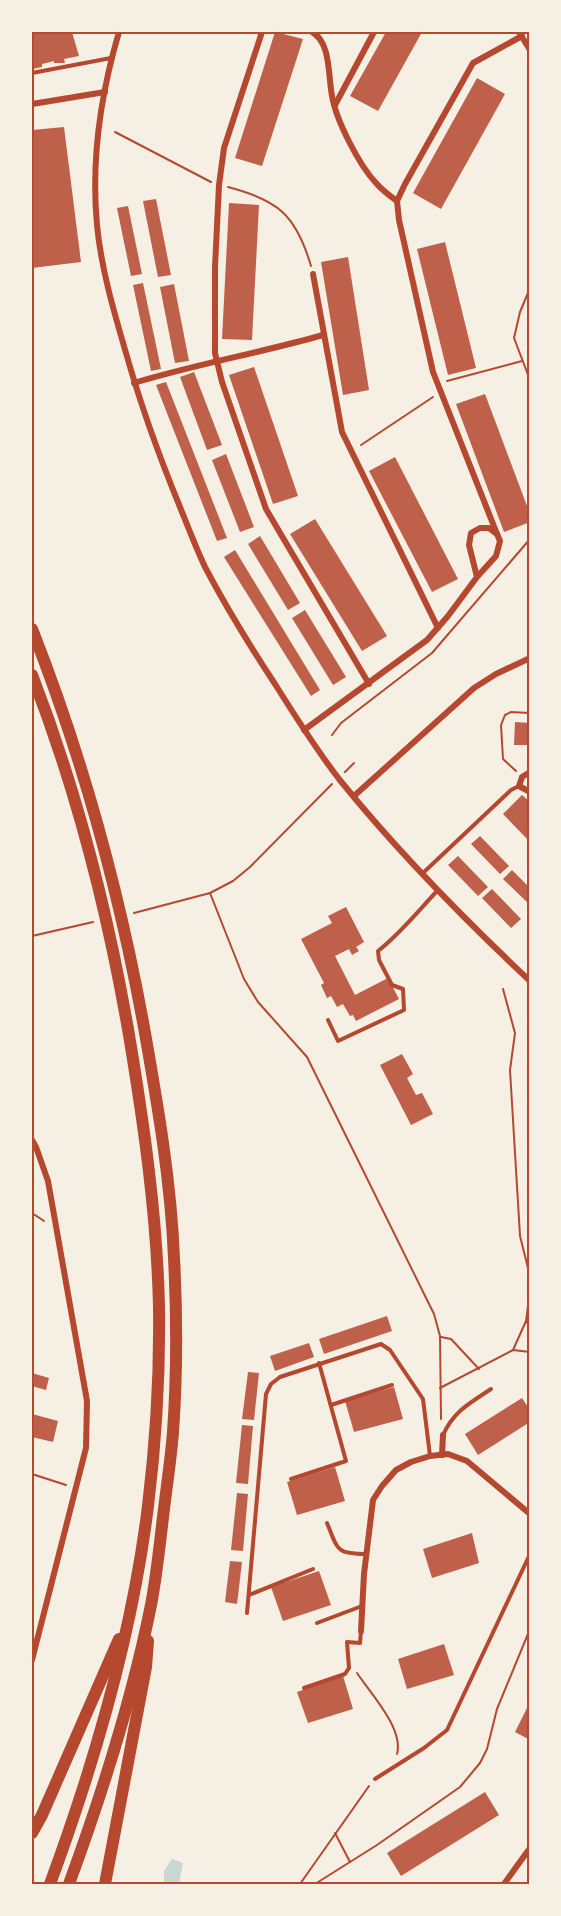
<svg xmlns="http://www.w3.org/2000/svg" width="561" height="1916" viewBox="0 0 561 1916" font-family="Ubuntu,sans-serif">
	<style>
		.water { fill: #c9d6d2 }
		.building { fill: #bf614a }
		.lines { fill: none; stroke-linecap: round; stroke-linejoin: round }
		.path { stroke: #b5482f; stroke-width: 2 }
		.service { stroke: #b5482f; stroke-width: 4 }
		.minor { stroke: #b5482f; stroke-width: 6 }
		.trunk { stroke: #b5482f; stroke-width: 12 }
		.neatline { fill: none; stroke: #b5482f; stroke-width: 2 }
	</style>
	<rect width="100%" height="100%" fill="#f6efe4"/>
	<path class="water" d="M172 1859 183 1863 179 1884H164V1871Z"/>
	<g class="building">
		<path d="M32 32H72L79 56 64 59 65 63H54V61L42 64V67L32 69Z"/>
		<path d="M275 32 303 39 262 166 235 158Z"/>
		<path d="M386 32H422L378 111 350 96Z"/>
		<path d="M477 78 505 94 441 209 413 193Z"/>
		<path d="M64 127 81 262 32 268V130Z"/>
		<path d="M156 199 171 275 158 277 143 201Z"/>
		<path d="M229 203 259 205 252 340 222 339Z"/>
		<path d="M128 206 142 274 131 276 117 208Z"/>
		<path d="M445 242 476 368 448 375 417 249Z"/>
		<path d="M348 257 369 390 343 395 321 262Z"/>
		<path d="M143 283 161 369 151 371 133 285Z"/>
		<path d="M174 284 189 361 175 363 160 287Z"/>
		<path d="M254 367 298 496 273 504 229 375Z"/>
		<path d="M194 372 222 445 207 450 180 377Z"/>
		<path d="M166 382 227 538 217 541 156 385Z"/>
		<path d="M485 394 530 514V522L504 532 456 404Z"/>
		<path d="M226 454 254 527 240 532 212 460Z"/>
		<path d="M395 457 458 579 432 592 369 471Z"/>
		<path d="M315 519 387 636 362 651 290 534Z"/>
		<path d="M260 536 300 603 288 610 248 544Z"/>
		<path d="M235 550 320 690 311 696 224 557Z"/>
		<path d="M305 610 346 677 333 685 292 618Z"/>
		<path d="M515 722 530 723V745H514Z"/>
		<path d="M522 795 530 802V842L503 814Z"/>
		<path d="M480 836 509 866 500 874 471 844Z"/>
		<path d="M458 856 488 887 478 896 448 865Z"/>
		<path d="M512 870 530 888V905L503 879Z"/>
		<path d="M492 889 521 919 511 928 482 898Z"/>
		<path d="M346 907 364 942 356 947 359 951 352 955 349 949 335 956 355 995 388 978 399 999 356 1021 353 1015 350 1016 343 1004 337 1007 331 996 327 998 321 985 324 983 301 939 332 923 328 916Z"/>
		<path d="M402 1054 413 1074 407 1078 416 1095 422 1093 433 1114 411 1125 380 1065Z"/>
		<path d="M387 1316 392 1331 324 1354 319 1339Z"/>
		<path d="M309 1343 314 1357 275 1371 270 1356Z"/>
		<path d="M248 1372 259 1373 254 1420 242 1419Z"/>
		<path d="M32 1373 49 1378 46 1390 32 1386Z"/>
		<path d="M394 1387 403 1419 354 1432 345 1401Z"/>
		<path d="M522 1398 530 1410V1422L478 1455 465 1434Z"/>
		<path d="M32 1414 58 1421 53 1442 32 1437Z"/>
		<path d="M242 1425 253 1426 248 1484 236 1483Z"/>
		<path d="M335 1467 345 1501 297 1515 287 1482Z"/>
		<path d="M237 1493 248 1494 243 1551 231 1550Z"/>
		<path d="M472 1533 479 1563 432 1578 423 1549Z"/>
		<path d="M230 1561 242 1562 237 1604 225 1602Z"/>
		<path d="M319 1571 331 1605 283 1621 271 1587Z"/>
		<path d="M444 1644 454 1675 407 1689 398 1659Z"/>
		<path d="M343 1676 353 1709 308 1723 297 1692Z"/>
		<path d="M530 1702V1740L515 1732Z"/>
		<path d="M485 1792 499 1815 401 1876 387 1853Z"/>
	</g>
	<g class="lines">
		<g class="path">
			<path d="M115 132 211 182"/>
			<path d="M228 187C278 200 296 215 311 266"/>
			<path d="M530 288 520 312 514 338 530 380"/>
			<path d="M447 381 522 361"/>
			<path d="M361 445 433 397"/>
			<path d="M332 735 341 723 432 653 530 539"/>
			<path d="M516 771 503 759 501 725 505 715 511 712 530 713"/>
			<path d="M345 772 354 763"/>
			<path d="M210 893 244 979 258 1002 307 1057 434 1314 440 1336 441 1419"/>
			<path d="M134 913 210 893 233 881 250 867 332 784"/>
			<path d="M32 936 93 922"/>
			<path d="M503 989 515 1033 510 1070 520 1236 530 1276"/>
			<path d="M32 1213 44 1221"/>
			<path d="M530 1291 526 1321 530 1327"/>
			<path d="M441 1337 451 1339 479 1369"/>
			<path d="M513 1350 526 1321"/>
			<path d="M440 1388 513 1350 530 1352"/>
			<path d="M32 1474 66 1485"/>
			<path d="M357 1673C371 1694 404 1729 397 1754"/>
			<path d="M335 1833 350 1862"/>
			<path d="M300 1884 369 1786"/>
			<path d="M315 1884 377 1845 460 1787 480 1763 487 1749 497 1709 530 1629"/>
		</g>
		<g class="service">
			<path d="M32 73 111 58"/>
			<path d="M423 873 511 790 519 786"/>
			<path d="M328 1020 338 1041 404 1010 403 989 392 985 379 960 378 951C401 933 418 911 438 890"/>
			<path d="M331 1405 392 1385"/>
			<path d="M443 1435C454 1411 470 1403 491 1389"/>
			<path d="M291 1479 346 1461 319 1363"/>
			<path d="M327 1523C338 1550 336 1554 366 1554"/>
			<path d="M249 1595 313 1569"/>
			<path d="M247 1613 266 1394 271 1384 280 1377 381 1344 390 1350 423 1399 430 1456"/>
			<path d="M317 1623 362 1606"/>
			<path d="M304 1688 345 1674 349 1668 347 1642 360 1643 361 1631"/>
			<path d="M375 1779 424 1748 447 1730 530 1554"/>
		</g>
		<g class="minor">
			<path d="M119 32C101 93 91 161 97 225 101 268 114 312 126 353 141 406 159 456 180 507 188 527 196 548 205 567 226 607 250 646 275 684 295 716 316 749 339 779 397 851 463 918 530 981"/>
			<path d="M262 32 224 148 219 185 215 267V353L222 382 266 509 369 684"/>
			<path d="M312 32C331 42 328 76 332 96 336 120 359 165 376 183 382 190 390 196 397 201"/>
			<path d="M519 32 530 50"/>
			<path d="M32 104 105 92"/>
			<path d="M335 105 374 32"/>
			<path d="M313 274 342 432 438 628"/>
			<path d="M134 383C196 364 260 353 323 335"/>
			<path d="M497 534 433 372 399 220 397 201 405 184 473 63 522 36"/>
			<path d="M304 730 427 640 448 616 477 577 469 545 471 533 480 528H489L497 534 500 541 496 556 477 577"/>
			<path d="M530 772 522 777 519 786 530 792"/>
			<path d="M354 796 474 688 496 674 530 658"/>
			<path d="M32 1140 36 1147 48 1181 87 1401 86 1448 32 1660"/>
			<path d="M442 1455 443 1435"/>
			<path d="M361 1631 364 1574 373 1500 382 1486 396 1470 411 1462 430 1456 448 1454 467 1461 530 1514"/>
			<path d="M504 1884 530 1848"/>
		</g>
		<g class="trunk">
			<path d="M32 629C84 761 120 894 145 1033 158 1107 171 1182 174 1258 177 1315 177 1375 173 1432 171 1458 167 1484 164 1509 160 1541 157 1574 151 1605 132 1700 102 1794 69 1884"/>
			<path d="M32 675C77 791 108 913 129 1035 144 1125 157 1216 159 1307 160 1373 156 1440 148 1506 132 1636 95 1762 50 1884"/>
			<path d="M32 1833 42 1815 119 1639"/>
			<path d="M105 1884 146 1667 148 1641"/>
		</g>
	</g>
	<rect width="561" height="1916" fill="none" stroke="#f6efe4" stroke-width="66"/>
	<rect x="33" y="33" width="495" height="1850" class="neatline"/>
</svg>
